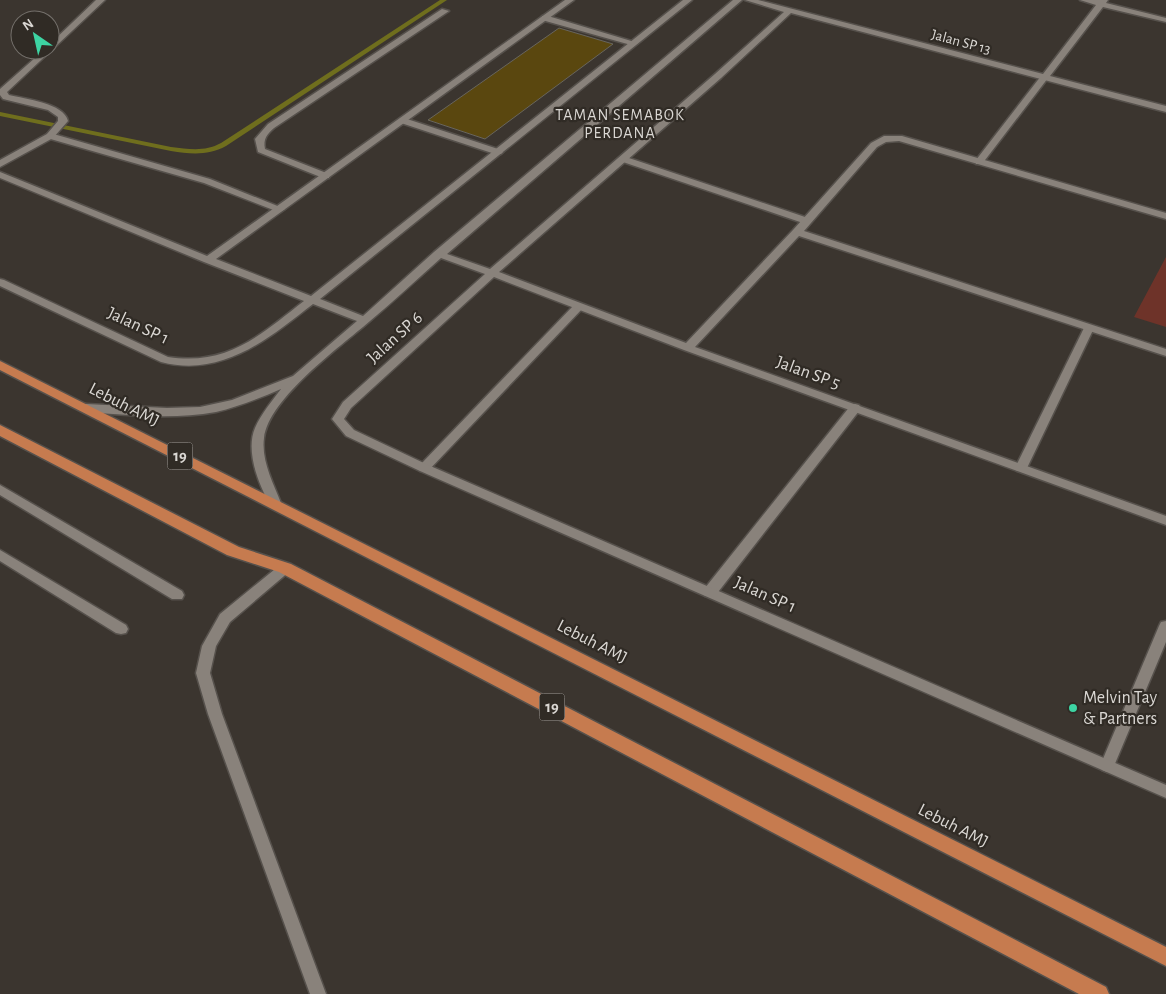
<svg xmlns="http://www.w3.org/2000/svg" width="1166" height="994" viewBox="0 0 1166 994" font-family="'Alegreya Sans',sans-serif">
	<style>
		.green { fill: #6e3329 }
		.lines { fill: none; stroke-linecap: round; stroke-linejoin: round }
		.stream { fill: #6f6e1d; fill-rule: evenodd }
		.building { fill: #5a470f; stroke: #68655d }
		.lane-casing { stroke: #56514c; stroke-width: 3 }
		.street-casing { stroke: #56514c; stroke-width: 3 }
		.highway-casing { stroke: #56514c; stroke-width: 3 }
		.lane { fill: #89827b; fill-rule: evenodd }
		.street { fill: #89827b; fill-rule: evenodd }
		.highway { fill: #c67b4f; fill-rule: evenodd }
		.poi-dot { fill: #3dd4a3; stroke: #302b25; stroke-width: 2 }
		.labels { text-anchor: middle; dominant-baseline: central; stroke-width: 4.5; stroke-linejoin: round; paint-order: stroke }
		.far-street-label { font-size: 15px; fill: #dad7d3; stroke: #302b25 }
		.far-neighbourhood-label { font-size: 16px; letter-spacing: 1px; fill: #dad7d3; stroke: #302b25 }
		.shield { fill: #302b25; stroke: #a7a39f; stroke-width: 1 }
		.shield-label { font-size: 16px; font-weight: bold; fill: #dad7d3 }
		.street-label { font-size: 18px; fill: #dad7d3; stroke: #302b25 }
		.poi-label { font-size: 18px; fill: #dad7d3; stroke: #302b25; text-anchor: start }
	</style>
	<rect width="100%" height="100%" fill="#3b352f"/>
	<path class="green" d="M1166 257V327L1134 317Z"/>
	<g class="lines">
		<path class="stream" d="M440 0H447L226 146C208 156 190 154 171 151L0 116V112L171 147C189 149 205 152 221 143Z"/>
	</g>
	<path class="building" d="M559 28 613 44 485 139 428 120Z"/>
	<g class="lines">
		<defs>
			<g id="lane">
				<path d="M442 9 449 11 274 128C267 134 263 139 265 149L329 174V178H323L258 152 255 139 268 124Z"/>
				<path d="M542 16H548L638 43 631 45 542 20Z"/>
				<path d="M1044 75 1048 78 982 164H976V160L1041 76Z"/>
				<path d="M404 118 501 150 503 152 501 154H495L401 123 399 121Z"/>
				<path d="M50 133 210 179 285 209 280 212 276 211 204 183 47 138V134Z"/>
				<path d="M623 156 811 219 812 221 807 224 803 223 620 161V157Z"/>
				<path d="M579 303 584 306 583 308 428 471H420L418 468 420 465 575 304Z"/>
				<path d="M1089 325 1094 328 1027 468 1025 471H1017L1015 468 1084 328Z"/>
				<path d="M855 404 859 405 861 408 859 411 715 596H705L703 592 705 588 851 405Z"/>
				<path d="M0 485 182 591 184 595 182 599H172L0 495Z"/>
				<path d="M0 550 126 625 128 629 126 633 121 634 116 633 0 561Z"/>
				<path d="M285 563 290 565 292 568 290 571 230 622 216 646 210 673 222 714 326 994H310L208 714 196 673 202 646 220 614 280 565Z"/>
				<path d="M1166 621V642L1114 766 1112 770 1107 772 1102 770 1100 766 1159 626 1161 622Z"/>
			</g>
			<g id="street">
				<path d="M96 0H105L7 92 9 95C25 99 64 103 68 121L53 138 0 167V160L47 134 58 121V117L48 110 3 99 0 95V89L44 50H50V44Z"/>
				<path d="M565 0H574L216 259 311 296 683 0H692L320 299 363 316 434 252 733 0H742L447 254 490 269 715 74 784 12 745 0H758L1043 74 1096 5 1080 0H1108L1106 3 1166 18V22L1103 7 1050 76 1166 106V112L791 13 721 78 499 272 686 343 793 230 871 143 884 136H902L1166 213V219L899 141 886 142 877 147 804 231 1166 349V356L799 236 695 347 1166 516V525L684 350 494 277 351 408 344 419 354 430 428 465 1166 785V798L420 471 346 436 332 419 343 402 485 274 441 258C417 279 394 301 370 321 340 347 269 398 264 438 261 460 273 483 281 503L275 507 271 506C259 486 245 451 255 428 261 414 272 401 281 389 260 398 238 407 216 412 173 420 129 415 86 412L80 408 86 404 167 408 200 407 232 400 293 376 357 321 313 304C268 339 222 378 161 362L0 286V279L4 280 168 357C228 366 260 335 304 301L204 262 0 178V172L207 256Z"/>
			</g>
			<g id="highway">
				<path d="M0 361 1166 947V966L0 370Z"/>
				<path d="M0 425 239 547 291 564 1106 987 1109 994H1079L279 572 227 555 0 436Z"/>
			</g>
		</defs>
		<use href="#lane" class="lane-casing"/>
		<use href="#street" class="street-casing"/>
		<use href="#highway" class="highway-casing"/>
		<use href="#lane" class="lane"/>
		<use href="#street" class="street"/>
		<use href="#highway" class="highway"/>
	</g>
	<circle class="poi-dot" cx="1073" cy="708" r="5"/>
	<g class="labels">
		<g class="far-street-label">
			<text transform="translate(961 42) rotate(15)">Jalan SP 13</text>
		</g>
		<g class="far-neighbourhood-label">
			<text x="620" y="115">TAMAN SEMABOK<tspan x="620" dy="18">PERDANA</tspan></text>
		</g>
		<g class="shield">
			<rect x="167.5" y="442.5" width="25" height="27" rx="4"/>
			<rect x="539.5" y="693.5" width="25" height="27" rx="4"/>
		</g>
		<g class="shield-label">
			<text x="180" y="456">19</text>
			<text x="552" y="707">19</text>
		</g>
		<g class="street-label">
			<text transform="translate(138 326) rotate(25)">Jalan SP 1</text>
			<text transform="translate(395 338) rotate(-42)">Jalan SP 6</text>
			<text transform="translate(808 373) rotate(20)">Jalan SP 5</text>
			<text transform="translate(124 405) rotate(27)">Lebuh AMJ</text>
			<text transform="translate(765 595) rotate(24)">Jalan SP 1</text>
			<text transform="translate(592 642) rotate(27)">Lebuh AMJ</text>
			<text transform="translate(953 826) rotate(27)">Lebuh AMJ</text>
		</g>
		<g class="poi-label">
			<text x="1083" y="698">Melvin Tay<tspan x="1083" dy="21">&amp; Partners</tspan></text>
		</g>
	</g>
	<g transform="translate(35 35) rotate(326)"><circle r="24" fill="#302b25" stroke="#74706b"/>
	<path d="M0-4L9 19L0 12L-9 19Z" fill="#3dd4a3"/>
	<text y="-8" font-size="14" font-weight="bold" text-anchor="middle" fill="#dad7d3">N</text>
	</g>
</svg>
